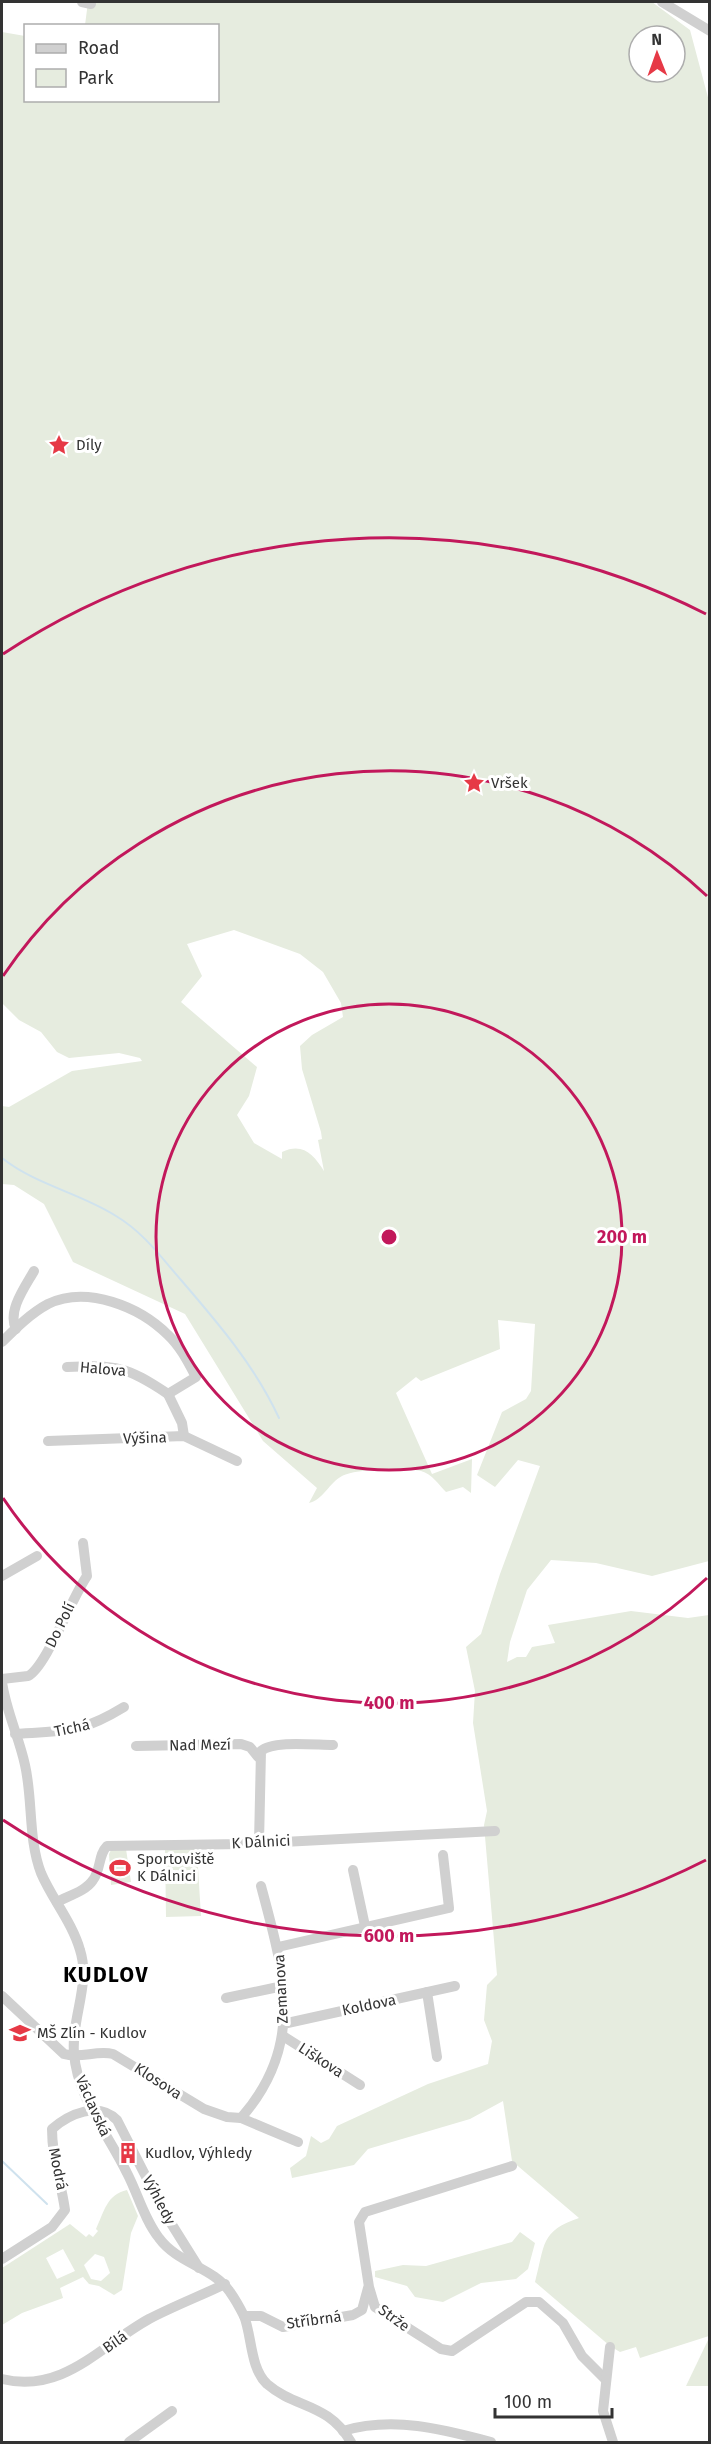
<svg xmlns="http://www.w3.org/2000/svg" width="711" height="2444" viewBox="0 0 711 2444" font-family="'Fira Sans',sans-serif">
	<style>
		.green { fill: #e6ecdf; fill-rule: evenodd }
		.lines { fill: none; stroke-linecap: round; stroke-linejoin: round }
		.stream { stroke: #cfe2ee; stroke-width: 2 }
		.minor { stroke: #d0d0d0; stroke-width: 10 }
		.ring { fill: none; stroke: #c2185b; stroke-width: 3 }
		.labels { text-anchor: middle; dominant-baseline: central; stroke-width: 6; stroke-linejoin: round; paint-order: stroke }
		.poi-label { font-size: 15px; fill: #333; stroke: #fff; text-anchor: start }
		.street-label { font-size: 15px; fill: #333; stroke: #fff }
		.district-label { font-size: 21px; font-weight: bold; letter-spacing: 1.5px; fill: #000; stroke: #fff }
		.centre { fill: #c2185b; stroke: #fff; stroke-width: 3 }
		.ring-label { font-size: 18px; text-anchor: middle; font-weight: bold; fill: #c2185b; stroke: #fff; stroke-width: 6; stroke-linejoin: round; paint-order: stroke }
	</style>
	<rect width="100%" height="100%" fill="#fff"/>
	<g class="green">
		<path d="M88 2H652L690 30 710 105 709 1561 652 1576 596 1563 551 1560 527 1590 510 1642 507 1662 517 1657H526L532 1647 555 1643 548 1625 631 1611 688 1618 709 1615V2336L640 2358 636 2347 620 2352 610 2346 535 2282C545 2245 540 2231 579 2218L512 2161 503 2101 470 2119 368 2149 354 2165 292 2178 290 2168 306 2156 311 2136 321 2143 329 2139 337 2126 428 2084 488 2064 492 2041 484 2020 487 1985 497 1975 484 1825 487 1811 473 1723 475 1691 466 1647 481 1634 500 1574 540 1466 518 1460 495 1487 477 1475 502 1412 526 1399 531 1391 535 1324 498 1320 500 1349 421 1381 416 1377 396 1393 432 1474 472 1459 471 1493 463 1487 446 1492C439 1485 432 1474 421 1471 407 1467 354 1469 342 1476 329 1483 323 1500 309 1503L317 1488 263 1441 185 1314 73 1262 44 1204 14 1185 2 1184V1106L9 1107 72 1071 142 1061 140 1058 119 1053 69 1058 57 1052 41 1032 19 1020 2 1003V32L25 36 26 100H218V26L85 25ZM639 36H675V72H639ZM234 930 300 954 323 972 341 1003 343 1017 312 1035 300 1046 302 1069 321 1132 322 1139 318 1140 324 1171C314 1155 303 1142 282 1152V1159L254 1143 237 1115 249 1096 257 1067 181 1002 202 976 187 944Z"/>
		<path d="M165 1847H195L197 1851 201 1916 166 1917Z"/>
		<path d="M126 1849 131 1882 111 1885 109 1854 111 1850Z"/>
		<path d="M127 2190 138 2216 131 2233 122 2290 114 2295 99 2286 89 2284 83 2277 60 2288 63 2298 22 2313 2 2325V2268L70 2224 86 2237 89 2234 93 2237 98 2231 96 2229C104 2212 107 2194 127 2190ZM63 2249 75 2271 57 2279 46 2258ZM95 2254 104 2257 110 2273 101 2281 91 2279 84 2265Z"/>
		<path d="M520 2232 535 2243 528 2269 516 2279 481 2283 443 2302 415 2297 407 2286 375 2277V2271L403 2265 426 2266 512 2242Z"/>
		<path d="M709 2338V2386H686Z"/>
	</g>
	<g class="lines">
		<g class="stream">
			<path d="M2 1158C36 1185 80 1193 116 1216 143 1232 161 1257 181 1280 218 1323 255 1366 279 1418"/>
			<path d="M2 2161 47 2204"/>
		</g>
		<g class="minor">
			<path d="M82 2 91 4"/>
			<path d="M662 2 710 31"/>
			<path d="M16 1329C7 1311 25 1287 34 1271"/>
			<path d="M2 1342C16 1328 31 1313 48 1304 87 1285 140 1307 168 1335 180 1346 188 1362 196 1377L168 1394"/>
			<path d="M67 1367C117 1365 126 1366 168 1394"/>
			<path d="M168 1394 182 1423 184 1436"/>
			<path d="M48 1441 184 1436 237 1461"/>
			<path d="M2 1576 37 1556"/>
			<path d="M2 1679 28 1676C46 1667 72 1597 87 1576L83 1543"/>
			<path d="M2 1682C6 1711 19 1737 25 1765 33 1800 28 1839 41 1873 52 1899 72 1922 80 1950 91 1984 71 2019 74 2053 77 2097 108 2134 127 2173 138 2194 144 2219 159 2238 178 2264 213 2267 230 2292 235 2299 240 2308 244 2316 252 2336 250 2368 267 2384 296 2409 327 2402 351 2442"/>
			<path d="M15 1734C65 1730 78 1735 124 1707"/>
			<path d="M136 1746 241 1744 250 1747 258 1757"/>
			<path d="M259 1843 261 1751C273 1740 315 1745 333 1745"/>
			<path d="M353 1870 365 1926"/>
			<path d="M57 1902C68 1896 86 1891 93 1880 101 1870 98 1855 107 1846L242 1844 495 1831"/>
			<path d="M278 1947 449 1908 443 1855"/>
			<path d="M427 1992 437 2057"/>
			<path d="M2 1996 64 2054C81 2059 96 2050 113 2054L204 2109 227 2117 241 2118 298 2142"/>
			<path d="M226 1998 283 1986"/>
			<path d="M283 2024 455 1986"/>
			<path d="M283 2036 360 2085"/>
			<path d="M241 2118C306 2044 284 1972 261 1886"/>
			<path d="M512 2166 365 2212 359 2222 369 2287 375 2307 441 2349 452 2351 526 2302H539L563 2323 582 2356 606 2380"/>
			<path d="M2 2259 52 2227 65 2210C61 2181 52 2160 52 2129 69 2114 98 2101 117 2120L164 2212 199 2268"/>
			<path d="M244 2316H261L283 2327 353 2315 362 2310 368 2288"/>
			<path d="M610 2347 603 2411 613 2442"/>
			<path d="M2 2379C63 2394 100 2346 149 2319 174 2306 200 2296 225 2284"/>
			<path d="M343 2431C393 2416 442 2429 491 2442"/>
			<path d="M129 2442 172 2411"/>
		</g>
	</g>
	<g class="ring">
		<circle cx="389" cy="1237" r="233"/>
		<path d="M707 1578A466 466 0 0 1 3 1498M3 976A466 466 0 0 1 707 896"/>
		<path d="M706 1860A699 699 0 0 1 3 1820M3 654A699 699 0 0 1 706 614"/>
	</g>
	<defs>
		<symbol id="sight-bare" viewBox="-9 -9 18 18"><path d="M0-6L1.8-2.2L6-1.7L2.9 1.2L3.7 5.4L0 3.3L-3.7 5.4L-2.9 1.2L-6-1.7L-1.8-2.2Z" fill="#e63946" stroke="#fff" stroke-width="2.5" paint-order="stroke"/></symbol>
		<symbol id="stadium-bare" viewBox="-9 -9 18 18"><path d="M0-5a6.5 5 0 1 0 0 10a6.5 5 0 1 0 0-10ZM-3.5-1.8h7v3.6h-7Z" fill="#e63946" stroke="#fff" stroke-width="2.5" paint-order="stroke"/></symbol>
		<symbol id="school-bare" viewBox="-9 -9 18 18"><path d="M0-5L7-2L0 1L-7-2ZM-4 1L0 2.5L4 1V4Q0 6-4 4Z" fill="#e63946" stroke="#fff" stroke-width="2.5" paint-order="stroke"/></symbol>
		<symbol id="building-bare" viewBox="-9 -9 18 18"><path d="M-4-6H4V6H1V3H-1V6H-4ZM-2.5-4.3h1.7v1.8h-1.7ZM.8-4.3h1.7v1.8H.8ZM-2.5-1h1.7V.8h-1.7ZM.8-1h1.7V.8H.8Z" fill="#e63946" stroke="#fff" stroke-width="2.5" paint-order="stroke"/></symbol>
	</defs>
	<g fill-rule="evenodd">
		<use href="#sight-bare" x="44" y="430" width="30" height="30"/>
		<use href="#sight-bare" x="459" y="768" width="30" height="30"/>
		<use href="#stadium-bare" x="105" y="1853" width="30" height="30"/>
		<use href="#school-bare" x="5" y="2018" width="30" height="30"/>
		<use href="#building-bare" x="113" y="2138" width="30" height="30"/>
	</g>
	<g class="labels">
		<g class="poi-label">
			<text x="76" y="445">Díly</text>
			<text x="491" y="783">Vršek</text>
			<text x="137" y="1859">Sportoviště<tspan x="137" dy="17">K Dálnici</tspan></text>
			<text x="37" y="2033">MŠ Zlín - Kudlov</text>
			<text x="145" y="2153">Kudlov, Výhledy</text>
		</g>
		<g class="street-label">
			<text transform="translate(103 1369) rotate(5)">Halova</text>
			<text transform="translate(145 1438) rotate(-2)">Výšina</text>
			<text transform="translate(60 1625) rotate(-64)">Do Polí</text>
			<text transform="translate(72 1728) rotate(-12)">Tichá</text>
			<text transform="translate(200 1745) rotate(-1)">Nad Mezí</text>
			<text transform="translate(261 1842) rotate(-3)">K Dálnici</text>
			<text transform="translate(281 1989) rotate(-93)">Zemanova</text>
			<text transform="translate(369 2005) rotate(-12)">Koldova</text>
			<text transform="translate(321 2060) rotate(33)">Liškova</text>
			<text transform="translate(158 2081) rotate(33)">Klosova</text>
			<text transform="translate(93 2106) rotate(66)">Václavská</text>
			<text transform="translate(58 2169) rotate(78)">Modrá</text>
			<text transform="translate(159 2200) rotate(62)">Výhledy</text>
			<text transform="translate(394 2318) rotate(36)">Strže</text>
			<text transform="translate(314 2320) rotate(-8)">Stříbrná</text>
			<text transform="translate(115 2342) rotate(-35)">Bílá</text>
		</g>
		<g class="district-label">
			<text x="106" y="1975">KUDLOV</text>
		</g>
	</g>
	<circle cx="389" cy="1237" r="9" class="centre"/>
	<g class="ring-label">
		<text x="622" y="1243">200 m</text>
		<text x="389" y="1709">400 m</text>
		<text x="389" y="1942">600 m</text>
	</g>
	<rect width="711" height="2444" fill="none" stroke="#333333" stroke-width="6"/>
	<rect x="24" y="24" width="195" height="78" fill="#ffffff" stroke="#adadad" stroke-width="1.5"/>
	<rect x="36" y="44" width="30" height="9" fill="#d0d0d0" stroke="#adadad" stroke-width="1.5"/>
	<text x="78" y="54" font-size="18" fill="#333333">Road</text>
	<rect x="36" y="69" width="30" height="18" fill="#e6ecdf" stroke="#adadad" stroke-width="1.5"/>
	<text x="78" y="84" font-size="18" fill="#333333">Park</text>
	<g transform="translate(657 54) rotate(359)"><circle r="28" fill="#ffffff" stroke="#adadad" stroke-width="1.5"/>
	<path d="M0-4.5L10 22L0 15L-10 22Z" fill="#e63946"/>
	<text y="-9" font-size="16" font-weight="bold" text-anchor="middle" fill="#333333">N</text>
	</g>
	<path d="M495 2408v9h117v-9" fill="none" stroke="#333333" stroke-width="3"/>
	<text x="504" y="2408" font-size="18" fill="#333333" stroke="#ffffff" stroke-width="4.5" paint-order="stroke">100 m</text>
</svg>
